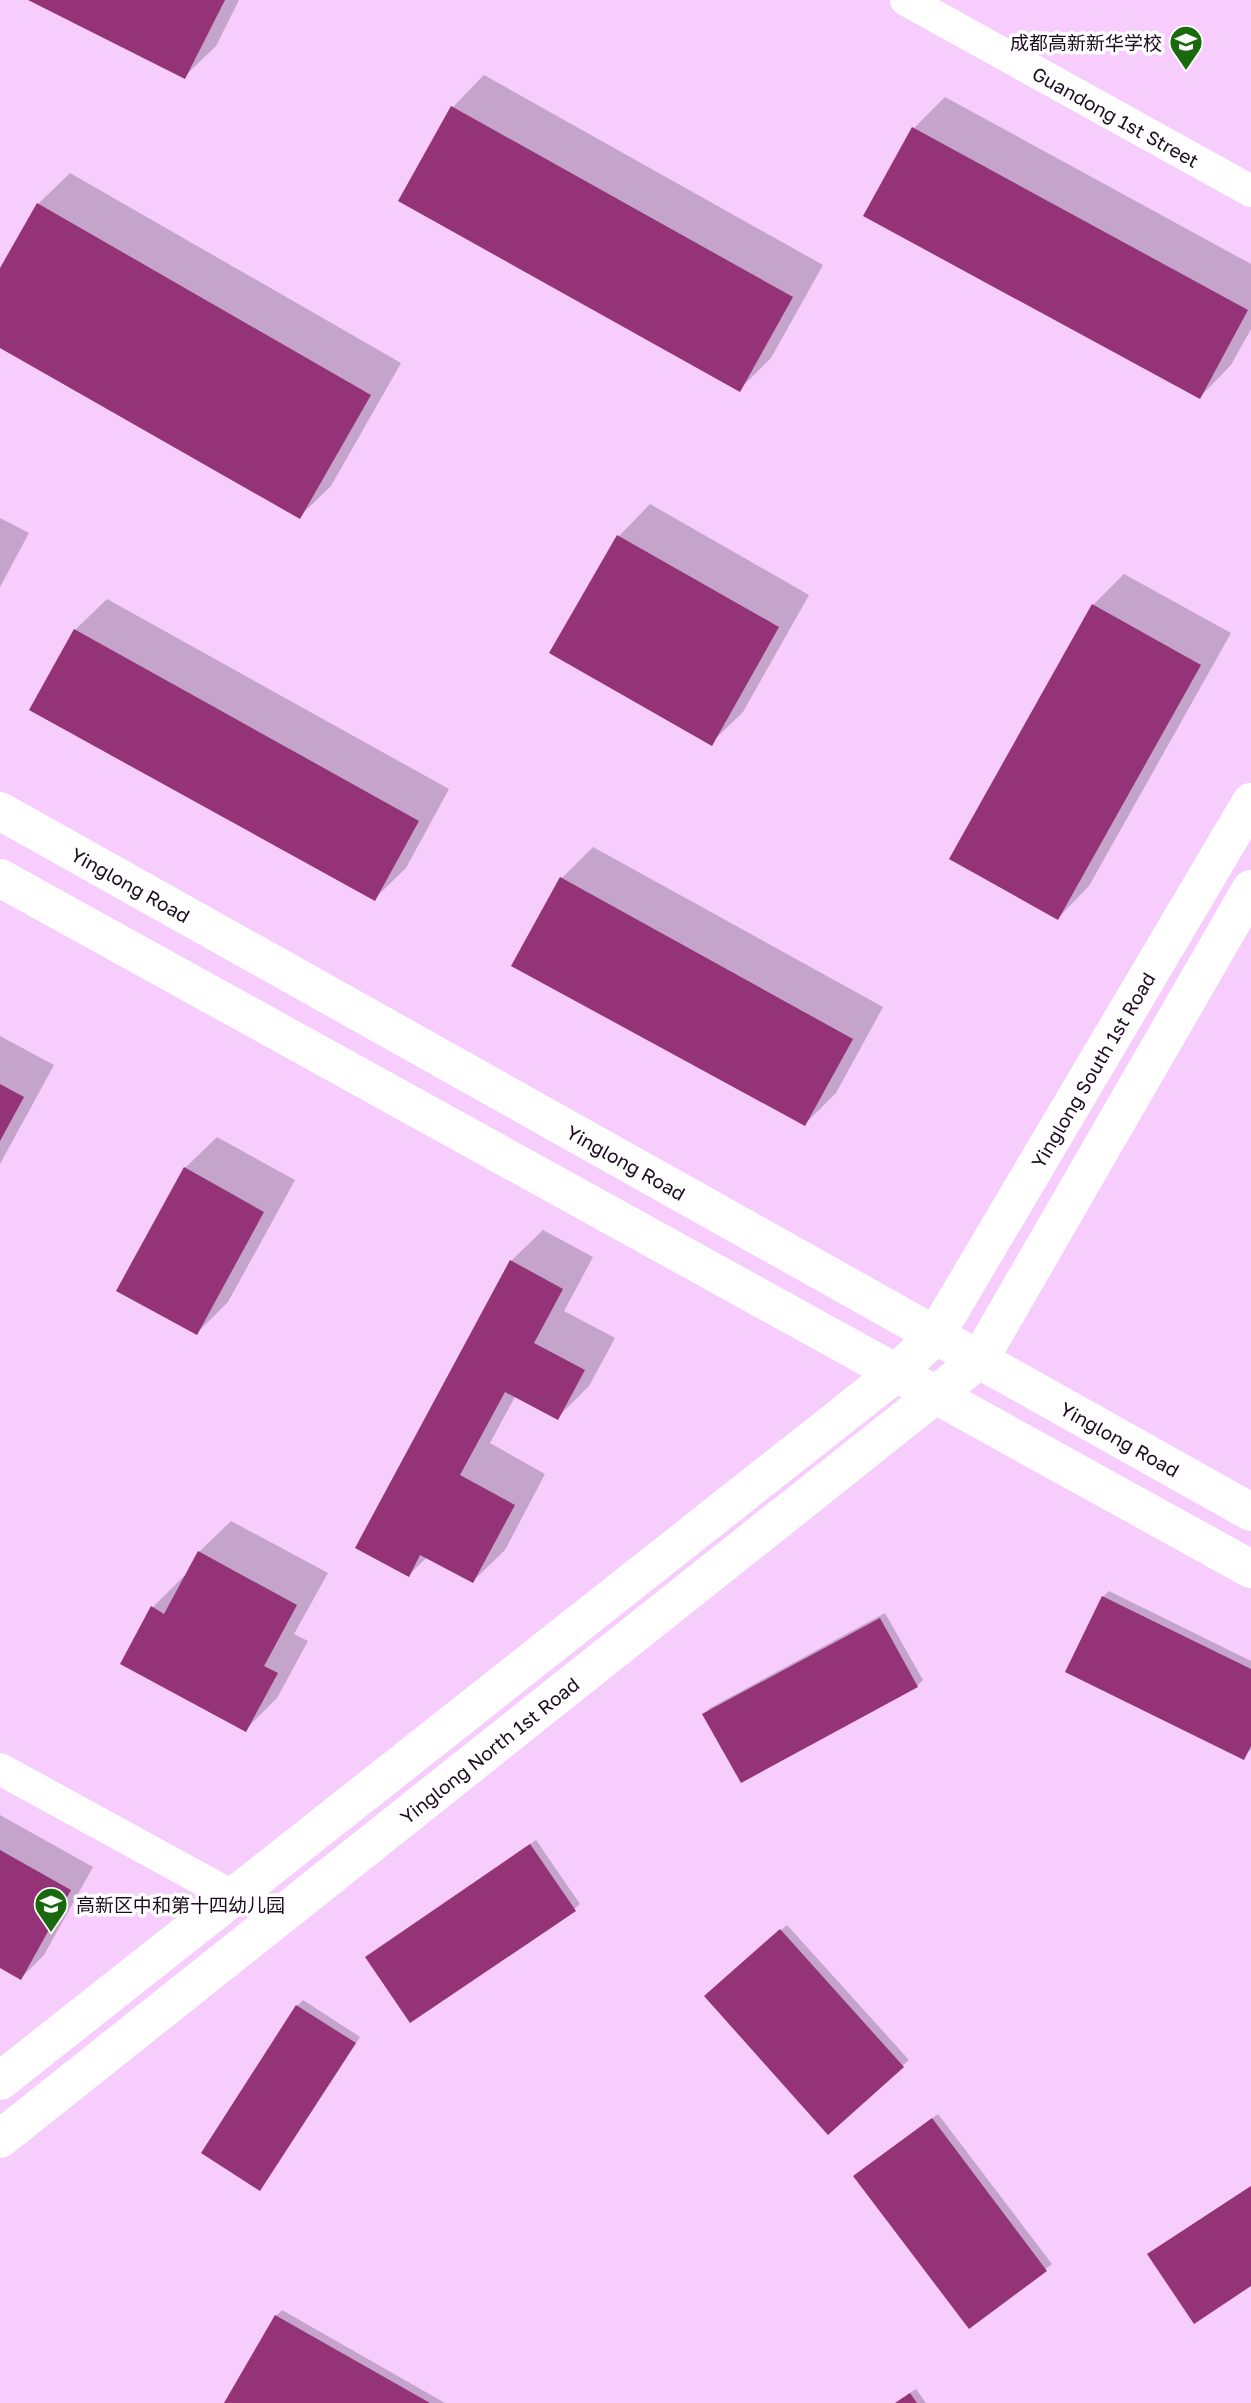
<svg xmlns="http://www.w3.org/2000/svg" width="1251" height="2403" viewBox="0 0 1251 2403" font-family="'Golos Text','Noto Sans SC',sans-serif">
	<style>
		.shadow { fill: #0003 }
		.building { fill: #943377 }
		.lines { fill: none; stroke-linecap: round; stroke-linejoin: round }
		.street { stroke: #fff; stroke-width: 32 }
		.secondary { stroke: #fff; stroke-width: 38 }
		.labels { text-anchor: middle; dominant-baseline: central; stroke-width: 7; stroke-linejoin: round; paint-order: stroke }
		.poi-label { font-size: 19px; fill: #1e0c21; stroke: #fff; text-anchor: end }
		.street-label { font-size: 19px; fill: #1e0c21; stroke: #fff }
	</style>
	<rect width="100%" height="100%" fill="#f6cdfd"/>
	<g class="shadow">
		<path d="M32 0H239L216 46 184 77Z"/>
		<path d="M484 75 823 265 771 358 739 390 400 200 453 107Z"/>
		<path d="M945 97 1251 264V329L1231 365 1200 397 913 129Z"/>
		<path d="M70 173 401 363 331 486 299 517 0 346V271L38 204Z"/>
		<path d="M650 504 809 595 743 712 711 743 552 652 619 536Z"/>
		<path d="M0 518 29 533 0 587Z"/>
		<path d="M1124 574 1231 633 1089 886 1058 918 1093 605Z"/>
		<path d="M107 599 449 789 406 868 374 899 75 630Z"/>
		<path d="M593 847 883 1007 836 1093 805 1124 561 879Z"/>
		<path d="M0 1036 54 1065 0 1164Z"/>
		<path d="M217 1137 295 1180 228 1302 197 1333 185 1168Z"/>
		<path d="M543 1230 593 1257 564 1311 615 1338 589 1386 558 1417 516 1395 490 1443 545 1474 505 1550 473 1581 427 1557 409 1575 511 1261Z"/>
		<path d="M231 1521 328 1573 294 1634 308 1641 277 1698 246 1729 152 1608 184 1576 186 1577 199 1552Z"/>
		<path d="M1109 1591 1251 1661V1749L1243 1758 1067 1672 1103 1597Z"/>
		<path d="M885 1613 923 1680 917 1686 705 1714 710 1708Z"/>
		<path d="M0 1815 93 1867 44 1955 21 1978 0 1966Z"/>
		<path d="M536 1840 580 1904 574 1909 367 1957Z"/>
		<path d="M787 1925 909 2060 828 2132 712 1991Z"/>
		<path d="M303 2000 360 2037 260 2189 297 2006Z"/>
		<path d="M938 2114 1052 2264 969 2327 861 2171Z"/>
		<path d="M1251 2186V2284L1149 2254 1155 2249Z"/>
		<path d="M282 2310 445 2403H227L276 2316Z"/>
		<path d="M916 2389 926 2403H895Z"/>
	</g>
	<g class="building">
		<path d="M28 0H225L185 79Z"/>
		<path d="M451 106 793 297 740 392 398 201Z"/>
		<path d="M912 127 1248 310 1200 399 863 216Z"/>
		<path d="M37 203 371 395 300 519 0 348V268Z"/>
		<path d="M617 535 779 627 712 746 549 653Z"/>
		<path d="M1092 604 1201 665 1058 920 949 859Z"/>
		<path d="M74 629 419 821 375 901 29 710Z"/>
		<path d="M560 877 853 1039 805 1126 511 966Z"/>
		<path d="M0 1084 24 1097 0 1141Z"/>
		<path d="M184 1167 264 1212 197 1335 116 1291Z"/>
		<path d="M510 1260 563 1289 534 1343 585 1370 558 1420 505 1392 460 1475 515 1505 473 1583 420 1555 409 1577 355 1548Z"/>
		<path d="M198 1551 297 1605 264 1666 278 1673 246 1732 120 1664 151 1606 164 1614Z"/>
		<path d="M1102 1596 1251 1669V1746L1244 1760 1065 1672Z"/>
		<path d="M880 1618 918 1687 741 1783 702 1714Z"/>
		<path d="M530 1844 576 1911 410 2023 365 1957Z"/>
		<path d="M0 1850 71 1890 21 1980 0 1968Z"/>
		<path d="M780 1929 904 2067 828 2135 704 1996Z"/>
		<path d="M296 2005 356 2043 260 2191 201 2153Z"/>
		<path d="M932 2118 1047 2271 969 2329 853 2176Z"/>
		<path d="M1251 2186V2286L1194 2324 1147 2254Z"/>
		<path d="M275 2315 430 2403H224Z"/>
		<path d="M910 2393 917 2403H895Z"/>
	</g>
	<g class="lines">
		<g class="street">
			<path id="s1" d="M906 0 1251 191"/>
			<path d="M0 1769 234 1897"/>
		</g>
		<g class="secondary">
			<path id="s2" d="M0 811 1251 1512"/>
			<path d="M0 878 1251 1569"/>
			<path id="s3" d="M0 2081 896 1373 935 1336 1251 802"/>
			<path id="s4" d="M0 2139 979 1360 1251 889"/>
		</g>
	</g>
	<defs>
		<symbol id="school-pin" viewBox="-11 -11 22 30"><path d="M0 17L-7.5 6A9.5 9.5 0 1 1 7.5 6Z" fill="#186a0d" stroke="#fff"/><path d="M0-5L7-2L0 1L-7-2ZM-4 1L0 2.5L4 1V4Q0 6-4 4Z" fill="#fff"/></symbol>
	</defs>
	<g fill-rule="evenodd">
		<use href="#school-pin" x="1167" y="23" width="38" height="52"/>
		<use href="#school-pin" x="32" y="1885" width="38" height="52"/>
	</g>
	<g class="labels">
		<g class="poi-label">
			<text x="1162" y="42">成都高新新华学校</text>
			<text x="76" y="1904" text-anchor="start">高新区中和第十四幼儿园</text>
		</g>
		<g class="street-label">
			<text stroke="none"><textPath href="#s1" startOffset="240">Guandong 1st Street</textPath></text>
			<text stroke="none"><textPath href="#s2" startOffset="150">Yinglong Road</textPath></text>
			<text stroke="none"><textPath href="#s3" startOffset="1505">Yinglong South 1st Road</textPath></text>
			<text stroke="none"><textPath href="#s2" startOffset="718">Yinglong Road</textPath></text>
			<text stroke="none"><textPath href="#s2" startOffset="1284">Yinglong Road</textPath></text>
			<text stroke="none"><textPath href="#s4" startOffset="625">Yinglong North 1st Road</textPath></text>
		</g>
	</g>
</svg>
